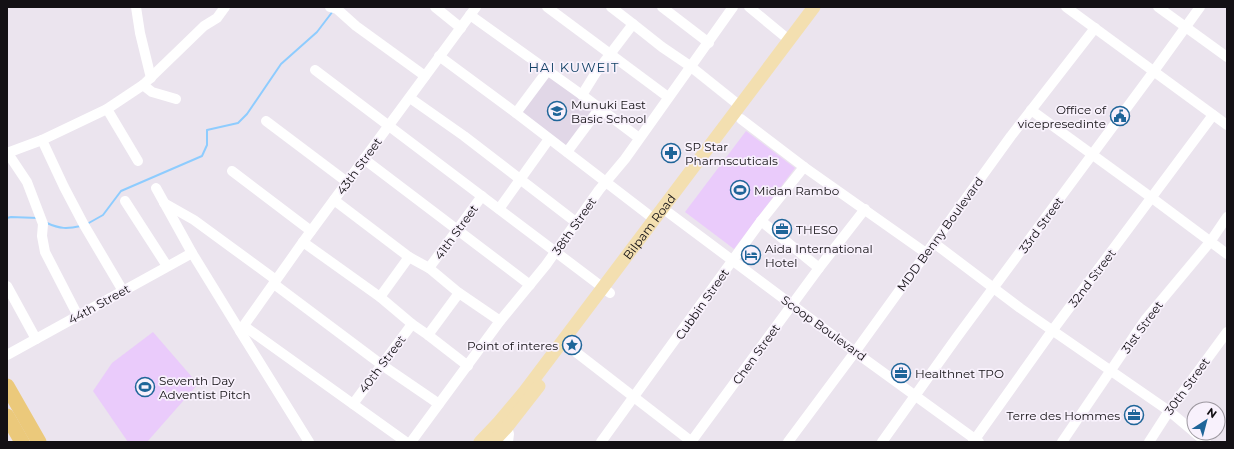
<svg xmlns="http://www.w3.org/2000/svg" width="1234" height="449" viewBox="0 0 1234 449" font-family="Montserrat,sans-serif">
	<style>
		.built { fill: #e1d7e7 }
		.green { fill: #eacbfb }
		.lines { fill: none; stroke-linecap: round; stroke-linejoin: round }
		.stream { stroke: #8eccfe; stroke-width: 2 }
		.minor { stroke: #fff; stroke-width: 10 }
		.major { stroke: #f3dfb0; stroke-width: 13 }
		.highway { stroke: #ebc97b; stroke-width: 15 }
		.labels { text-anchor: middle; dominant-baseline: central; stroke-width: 3.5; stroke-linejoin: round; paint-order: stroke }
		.poi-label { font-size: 12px; fill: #131014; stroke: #f8f1fc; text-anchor: start }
		.street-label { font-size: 12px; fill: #131014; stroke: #f8f1fc }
		.neighbourhood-label { font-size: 13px; letter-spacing: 1px; fill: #144367; stroke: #f8f1fc }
	</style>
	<rect width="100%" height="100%" fill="#ebe4ee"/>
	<path class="built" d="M549 75 595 109 567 150 520 113Z"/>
	<g class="green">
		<path d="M746 131 795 168 734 249 685 212Z"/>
		<path d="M153 332 198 384 147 442H128L93 391 112 363Z"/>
	</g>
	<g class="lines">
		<g class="stream">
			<path d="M7 218 11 217 38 218"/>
			<path d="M47 223C60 229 67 229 81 226"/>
			<path d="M87 224 103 215 121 191 202 156 207 145V130L238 123 247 114 281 64 317 32 333 11"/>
		</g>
		<g class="minor">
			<path d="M136 7 140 33 151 78"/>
			<path d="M330 7 337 9 356 26 425 76"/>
			<path d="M435 7 461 28"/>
			<path d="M547 7 668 97"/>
			<path d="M611 7 633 24 662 47 690 66 740 106"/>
			<path d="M662 7 709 43"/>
			<path d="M749 7 789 40"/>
			<path d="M1066 7 1227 125"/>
			<path d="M1158 7 1227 57"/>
			<path d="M470 15 582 95 639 138"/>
			<path d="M439 56 516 113 654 219"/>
			<path d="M315 70 610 293"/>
			<path d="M143 85 152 92 176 99"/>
			<path d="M582 95 595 74 633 24"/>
			<path d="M410 98 464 136 577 223"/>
			<path d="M107 109 138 161"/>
			<path d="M1031 110 1152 198 1227 254"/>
			<path d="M516 113 548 70"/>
			<path d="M741 119 804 167 926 253"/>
			<path d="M266 121 347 182"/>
			<path d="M42 140 64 187 84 225 123 291"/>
			<path d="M7 152 27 182 43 224 42 236 45 252 78 316"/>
			<path d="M567 152 599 109"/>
			<path d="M7 153 42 140 107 109 143 85 204 26 217 18 225 7"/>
			<path d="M364 159 530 285"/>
			<path d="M232 171 311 231"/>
			<path d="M156 188 192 253 240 331"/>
			<path d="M334 200 409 257 429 268 459 293 500 321"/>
			<path d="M125 201 167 266"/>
			<path d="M164 203 194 220 276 280"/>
			<path d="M499 209 549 139"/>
			<path d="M669 213 855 352 979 442"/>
			<path d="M761 221 819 268"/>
			<path d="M303 242 380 297 412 324 428 335 468 366"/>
			<path d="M934 243 1020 308 1169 411 1194 432"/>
			<path d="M429 268 482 196"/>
			<path d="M274 284 382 365 439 404"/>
			<path d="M7 286 36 339"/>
			<path d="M380 297 409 257"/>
			<path d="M244 326 406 442"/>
			<path d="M428 335 459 293"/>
			<path d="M568 346 692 442"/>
			<path d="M7 355 192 253"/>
			<path d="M353 404 412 324"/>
			<path d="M507 427 509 434 508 442"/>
			<path d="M1195 433 1206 442"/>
			<path d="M309 442 240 331 303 242 476 7"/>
			<path d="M411 442 500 321 546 265 599 190 625 159 733 7"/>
			<path d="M601 442 761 221 804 167"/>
			<path d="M691 442 819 268 865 209"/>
			<path d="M788 442 855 352 1011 136 1095 28"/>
			<path d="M882 442 957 337 1154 71 1200 7"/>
			<path d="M973 442 1052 331 1213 115"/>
			<path d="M1062 442 1145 320 1210 242 1227 217"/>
			<path d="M1149 442 1169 411 1227 332"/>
		</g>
		<g class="major">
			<path id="s1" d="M480 442 499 422 525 391 814 7"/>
			<path d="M493 442 507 427 539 386"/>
		</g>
		<g class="highway">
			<path d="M7 386 39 442"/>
			<path d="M7 416 22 442"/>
		</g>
	</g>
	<defs>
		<symbol id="school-ring" viewBox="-11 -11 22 22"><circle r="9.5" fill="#f8f1fc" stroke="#1f6599" stroke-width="1.5"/><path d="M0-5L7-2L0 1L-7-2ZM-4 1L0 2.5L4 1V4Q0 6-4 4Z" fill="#1f6599"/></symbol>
		<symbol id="civic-ring" viewBox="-11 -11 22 22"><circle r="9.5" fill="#f8f1fc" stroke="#1f6599" stroke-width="1.5"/><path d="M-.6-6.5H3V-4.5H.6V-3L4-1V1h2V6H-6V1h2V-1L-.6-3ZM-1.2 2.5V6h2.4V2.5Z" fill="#1f6599"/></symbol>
		<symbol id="pharmacy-ring" viewBox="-11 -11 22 22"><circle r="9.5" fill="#f8f1fc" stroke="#1f6599" stroke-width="1.5"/><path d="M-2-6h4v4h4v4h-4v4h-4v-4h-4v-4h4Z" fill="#1f6599"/></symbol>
		<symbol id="stadium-ring" viewBox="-11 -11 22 22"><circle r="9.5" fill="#f8f1fc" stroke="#1f6599" stroke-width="1.5"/><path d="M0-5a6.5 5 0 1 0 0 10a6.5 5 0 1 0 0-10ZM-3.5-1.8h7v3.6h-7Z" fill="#1f6599"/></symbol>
		<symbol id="office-ring" viewBox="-11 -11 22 22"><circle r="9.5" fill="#f8f1fc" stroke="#1f6599" stroke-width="1.5"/><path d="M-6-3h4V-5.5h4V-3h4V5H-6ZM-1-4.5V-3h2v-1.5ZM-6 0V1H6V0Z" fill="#1f6599"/></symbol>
		<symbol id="hotel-ring" viewBox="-11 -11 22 22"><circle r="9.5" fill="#f8f1fc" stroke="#1f6599" stroke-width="1.5"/><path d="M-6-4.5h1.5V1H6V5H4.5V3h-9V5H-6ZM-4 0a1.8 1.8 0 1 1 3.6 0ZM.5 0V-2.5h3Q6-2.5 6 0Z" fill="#1f6599"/></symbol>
		<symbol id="sight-ring" viewBox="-11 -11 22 22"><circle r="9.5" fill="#f8f1fc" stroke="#1f6599" stroke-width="1.5"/><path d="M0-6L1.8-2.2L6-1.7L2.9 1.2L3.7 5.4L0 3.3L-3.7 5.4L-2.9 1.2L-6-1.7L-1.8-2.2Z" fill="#1f6599"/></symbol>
	</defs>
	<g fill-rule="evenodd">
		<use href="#school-ring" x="546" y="100" width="22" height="22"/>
		<use href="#civic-ring" x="1109" y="105" width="22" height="22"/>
		<use href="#pharmacy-ring" x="660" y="142" width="22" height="22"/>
		<use href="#stadium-ring" x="729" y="179" width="22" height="22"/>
		<use href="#office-ring" x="771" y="218" width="22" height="22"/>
		<use href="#hotel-ring" x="740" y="244" width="22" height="22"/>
		<use href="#sight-ring" x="561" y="334" width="22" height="22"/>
		<use href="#office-ring" x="890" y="362" width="22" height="22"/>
		<use href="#stadium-ring" x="134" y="376" width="22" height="22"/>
		<use href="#office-ring" x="1123" y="404" width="22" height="22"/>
	</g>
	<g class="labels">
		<g class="poi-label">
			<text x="571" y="104">Munuki East<tspan x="571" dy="14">Basic School</tspan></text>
			<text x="1106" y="109" text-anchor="end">Office of<tspan x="1106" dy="14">vicepresedinte</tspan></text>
			<text x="685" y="146">SP Star<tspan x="685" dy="14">Pharmscuticals</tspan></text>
			<text x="754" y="190">Midan Rambo</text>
			<text x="796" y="229">THESO</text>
			<text x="765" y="248">Aida International<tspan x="765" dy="14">Hotel</tspan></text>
			<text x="558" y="345" text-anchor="end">Point of interes</text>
			<text x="915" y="373">Healthnet TPO</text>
			<text x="159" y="380">Seventh Day<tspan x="159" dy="14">Adventist Pitch</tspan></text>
			<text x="1120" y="415" text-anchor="end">Terre des Hommes</text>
		</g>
		<g class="street-label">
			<text transform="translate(359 166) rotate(-54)">43th Street</text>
			<text transform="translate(1041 225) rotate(-54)">33rd Street</text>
			<text transform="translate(574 226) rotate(-55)">38th Street</text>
			<text stroke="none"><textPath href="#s1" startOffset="274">Bilpam Road</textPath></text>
			<text transform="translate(456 232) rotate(-54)">41th Street</text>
			<text transform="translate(940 234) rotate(-54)">MDD Benny Boulevard</text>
			<text transform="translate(1092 278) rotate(-53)">32nd Street</text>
			<text transform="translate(99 304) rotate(-29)">44th Street</text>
			<text transform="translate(702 304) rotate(-55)">Cubbin Street</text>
			<text transform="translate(1142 327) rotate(-54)">31st Street</text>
			<text transform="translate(824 328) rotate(36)">Scoop Boulevard</text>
			<text transform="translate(756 354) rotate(-54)">Chen Street</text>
			<text transform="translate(382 364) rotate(-53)">40th Street</text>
			<text transform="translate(1187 386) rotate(-54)">30th Street</text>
		</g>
		<g class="neighbourhood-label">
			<text x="574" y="67">HAI KUWEIT</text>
		</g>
	</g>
	<rect width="1234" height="449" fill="none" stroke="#131014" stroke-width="16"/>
	<g transform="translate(1206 421) rotate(36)"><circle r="19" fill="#f8f1fc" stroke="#9c979f"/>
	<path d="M0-3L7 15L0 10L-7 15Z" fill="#1f6599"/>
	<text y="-6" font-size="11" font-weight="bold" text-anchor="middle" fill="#131014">N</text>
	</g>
</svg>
